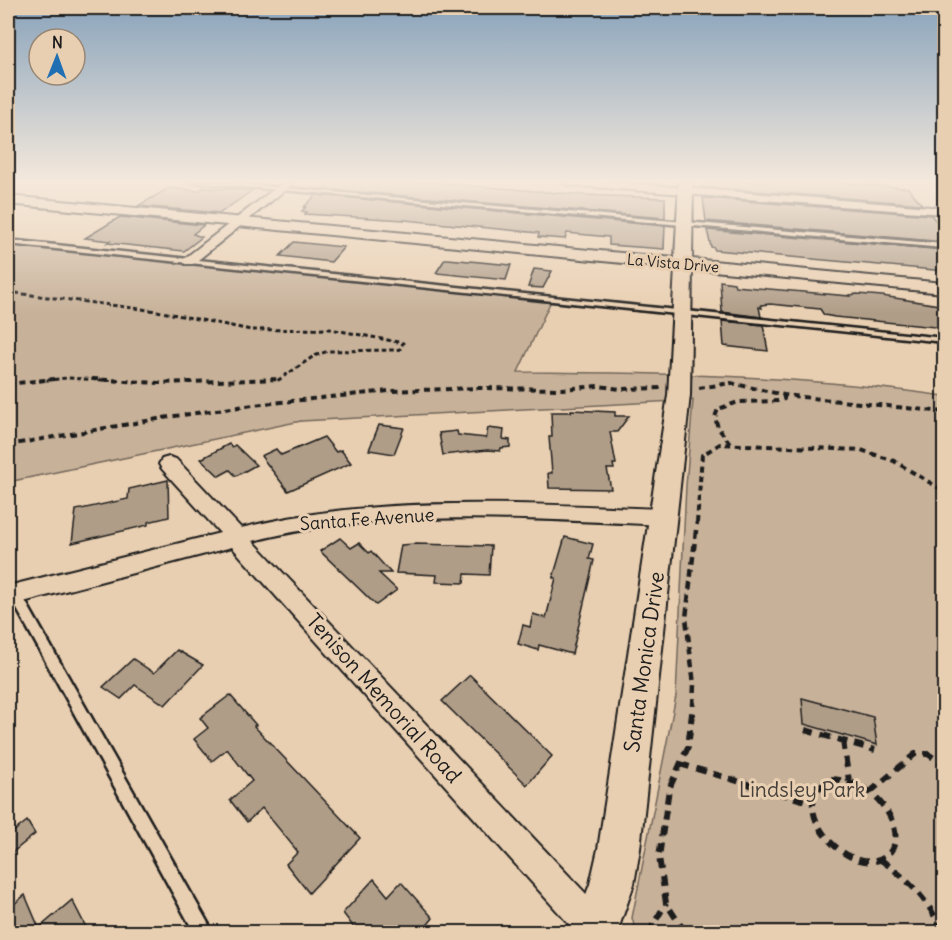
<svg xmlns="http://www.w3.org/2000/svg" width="952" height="940" viewBox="0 0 952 940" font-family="Delius,sans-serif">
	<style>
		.green { fill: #c7b199; stroke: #72665a; stroke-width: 1.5 }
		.building { fill: #b09d88; stroke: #1c1c1c; stroke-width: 1.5 }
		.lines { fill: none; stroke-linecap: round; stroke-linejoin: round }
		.service-casing { stroke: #1c1c1c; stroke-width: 5 }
		.minor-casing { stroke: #1c1c1c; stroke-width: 4 }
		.tertiary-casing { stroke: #1c1c1c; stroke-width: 4 }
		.path-far3 { stroke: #1c1c1c; stroke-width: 3; stroke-dasharray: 4.5 3; stroke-linecap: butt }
		.path-far2 { stroke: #1c1c1c; stroke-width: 4; stroke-dasharray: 6 4.5; stroke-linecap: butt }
		.path-far1 { stroke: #1c1c1c; stroke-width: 4.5; stroke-dasharray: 8 5; stroke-linecap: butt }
		.path { stroke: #1c1c1c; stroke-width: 6; stroke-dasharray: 10 7; stroke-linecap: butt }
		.service { fill: #e9cfb1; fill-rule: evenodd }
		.minor { fill: #e9cfb1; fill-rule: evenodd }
		.tertiary { fill: #e9cfb1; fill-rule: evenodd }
		.labels { text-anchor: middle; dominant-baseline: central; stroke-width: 6; stroke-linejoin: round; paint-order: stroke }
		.far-street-label { font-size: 15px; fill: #1c1c1c; stroke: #e9cfb1 }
		.street-label { font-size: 18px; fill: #1c1c1c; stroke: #e9cfb1 }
		.near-street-label { font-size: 21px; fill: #1c1c1c; stroke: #e9cfb1 }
		.near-park-label { font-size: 21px; fill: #47413b; stroke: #e9cfb1 }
	</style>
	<rect width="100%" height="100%" fill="#e9cfb1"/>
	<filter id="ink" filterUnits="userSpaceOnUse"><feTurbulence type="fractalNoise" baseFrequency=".0167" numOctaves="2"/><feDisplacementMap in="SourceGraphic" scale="12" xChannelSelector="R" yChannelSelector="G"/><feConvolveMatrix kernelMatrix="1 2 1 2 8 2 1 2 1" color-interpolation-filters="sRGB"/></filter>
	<g filter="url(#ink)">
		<path class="green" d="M8 245 551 301 518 372C661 373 803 375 944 396V932H636L632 918 676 696 686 486 693 400 301 421 8 482Z"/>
		<g class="building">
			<path d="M330 182H428L583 195 665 198V218L323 189Z"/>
			<path d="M703 182H827L908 188 922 204 703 187Z"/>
			<path d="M169 188 199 191 202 188 253 190 220 213 138 206Z"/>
			<path d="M316 195 665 226 664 249 609 245V237L567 233 565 239 538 237 539 233 405 220 305 214 307 212 302 211 306 207H304Z"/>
			<path d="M703 198 931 215 945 232V242L706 221Z"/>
			<path d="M120 217 204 225 193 234 202 237 184 251 107 243 110 241 85 238Z"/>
			<path d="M707 230 945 250V271L715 250 714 248 711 247Z"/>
			<path d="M294 242 344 247 331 262 280 256Z"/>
			<path d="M445 259H448L511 265 506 280 436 273Z"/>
			<path d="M534 269 552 271 543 288 528 287Z"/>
			<path d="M720 281 734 283 735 286 850 296 849 295 857 294 882 296 945 306V328L835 317 824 315 820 309 770 304 761 305 762 308 759 307 761 317 722 312Z"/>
			<path d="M722 321 763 325 768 351 724 346Z"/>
			<path d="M571 410 615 412V416H629L617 432H610L616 464H613L614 469H607L611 489 549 488 548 473H552L549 437H552L551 412H571Z"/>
			<path d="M379 425 404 428 394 454 369 450Z"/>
			<path d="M488 428 504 430 503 439 510 440V447L501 448 500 451 487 450 443 455 439 433 457 431 458 435 486 438Z"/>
			<path d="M324 437 336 452 341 450 351 463 288 491 261 456 276 449 281 455Z"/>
			<path d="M229 444 232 447 235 445 256 465 236 476 230 470 219 476 201 459Z"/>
			<path d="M168 480 169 517 148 522V525L72 543 76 510 128 499 129 489Z"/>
			<path d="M565 537 593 544 589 559 594 560 572 654 539 645 538 650 518 644 523 625 530 627 533 614 546 618 556 578H553Z"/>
			<path d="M340 538 351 548 359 543 369 553 371 551 391 573H379L397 590 376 605 320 551Z"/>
			<path d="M416 544 491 546 489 575 465 574 464 583 436 582 437 575 396 573 401 545Z"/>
			<path d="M177 650 203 665 165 705 135 685 121 699 103 687 133 659 154 673Z"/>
			<path d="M470 675 552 756 527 785 442 701Z"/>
			<path d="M230 695 256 725 254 726 360 838 309 893 286 864 298 852 262 808 247 822 230 800 252 781 227 749 212 761 194 739 208 728 200 718Z"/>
			<path d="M802 698 873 717 877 745 804 724Z"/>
			<path d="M27 821 35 834 8 856V836Z"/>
			<path d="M374 879 388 896 401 882 433 918 421 933H358L343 913Z"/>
			<path d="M25 895 39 928 72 900 89 933H8V909Z"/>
		</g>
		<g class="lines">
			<defs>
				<g id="service">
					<path d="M191 182H216L944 244V248Z"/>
					<path d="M934 182H944V185Z"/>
					<path d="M8 240 944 338V342L8 244Z"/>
					<path d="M15 589 19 590 213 932H194L11 598 9 594 11 590Z"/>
				</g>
				<g id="minor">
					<path d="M283 182H295L193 264H185L183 261 185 258Z"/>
					<path d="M562 182H611L944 208V214L567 185Z"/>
					<path d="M169 457 176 459 241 528C378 494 523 504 663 509L670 512 674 517 670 522 663 525C532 519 381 508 253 541L608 917 613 929 612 932H576L232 547 8 606V586L220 533 162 469 159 464 162 459Z"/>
				</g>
				<path id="tertiary" d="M679 182H693L692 259 944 283V293L692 269 690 395 640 849 634 884 619 927 621 932H575L573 929 590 884 598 849 668 395 675 268 8 204V196L675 258Z"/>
			</defs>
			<use href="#service" class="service-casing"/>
			<use href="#minor" class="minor-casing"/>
			<use href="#tertiary" class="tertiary-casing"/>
			<g class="path-far3">
				<path d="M8 292 157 311 251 330 330 329 403 343 400 349 395 350 328 351 314 356 277 381"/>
				<path d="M39 381 67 378 120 381"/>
			</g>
			<g class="path-far2">
				<path d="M92 379 159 383 281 379"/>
				<path d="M8 384 54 379"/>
				<path d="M699 388 731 383 784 395 944 412"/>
				<path d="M730 443 718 428 715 417 718 409 738 402 778 401 784 399V396"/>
				<path d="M8 445 175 416 253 405 389 391 480 388 562 389 599 386 620 389 661 388"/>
				<path d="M697 523 702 455 720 444 861 450 894 461 944 491"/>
			</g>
			<path class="path-far1" d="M693 706 694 685 686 618 697 522"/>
			<g class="path">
				<path d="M805 730 875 750"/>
				<path d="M843 741 849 781"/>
				<path d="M680 764 812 803"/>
				<path d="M831 779C842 780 853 782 862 787 881 797 907 832 890 852 863 885 796 825 817 791 820 786 827 782 831 779Z"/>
				<path d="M870 792 915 754H928L944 765"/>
				<path d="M881 860C909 880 928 900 943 932"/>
				<path d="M651 932H649L666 903"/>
				<path d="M685 932 666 903 659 857 669 789 688 747 693 705"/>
			</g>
			<use href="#service" class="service"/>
			<use href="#minor" class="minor"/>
			<use href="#tertiary" class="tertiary"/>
		</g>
	</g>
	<linearGradient id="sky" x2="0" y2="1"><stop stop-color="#89a3bb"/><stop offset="0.58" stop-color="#f5e9dc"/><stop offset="1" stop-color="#f5e9dc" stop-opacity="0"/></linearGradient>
	<rect width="952" height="314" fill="url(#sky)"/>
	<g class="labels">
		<g class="far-street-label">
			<text transform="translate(673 263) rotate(5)">La Vista Drive</text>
		</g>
		<g class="street-label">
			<text transform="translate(367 519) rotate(-4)">Santa Fe Avenue</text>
		</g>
		<g class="near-street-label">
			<text transform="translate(644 662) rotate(-82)">Santa Monica Drive</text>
			<text transform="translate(384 698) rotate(48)">Tenison Memorial Road</text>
		</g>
		<g class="near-park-label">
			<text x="802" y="789">Lindsley Park</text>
		</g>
	</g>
	<rect width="952" height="940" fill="none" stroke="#e9cfb1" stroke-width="30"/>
	<rect x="15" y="15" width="922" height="910" fill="none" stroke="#1c1c1c" stroke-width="2" filter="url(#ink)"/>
	<g transform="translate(57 57) rotate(1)"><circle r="28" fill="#e9cfb1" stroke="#978775" stroke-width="1.5"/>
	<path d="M0-4.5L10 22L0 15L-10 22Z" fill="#1f6fb2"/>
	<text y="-9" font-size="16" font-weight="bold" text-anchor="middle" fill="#1c1c1c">N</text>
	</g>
</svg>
